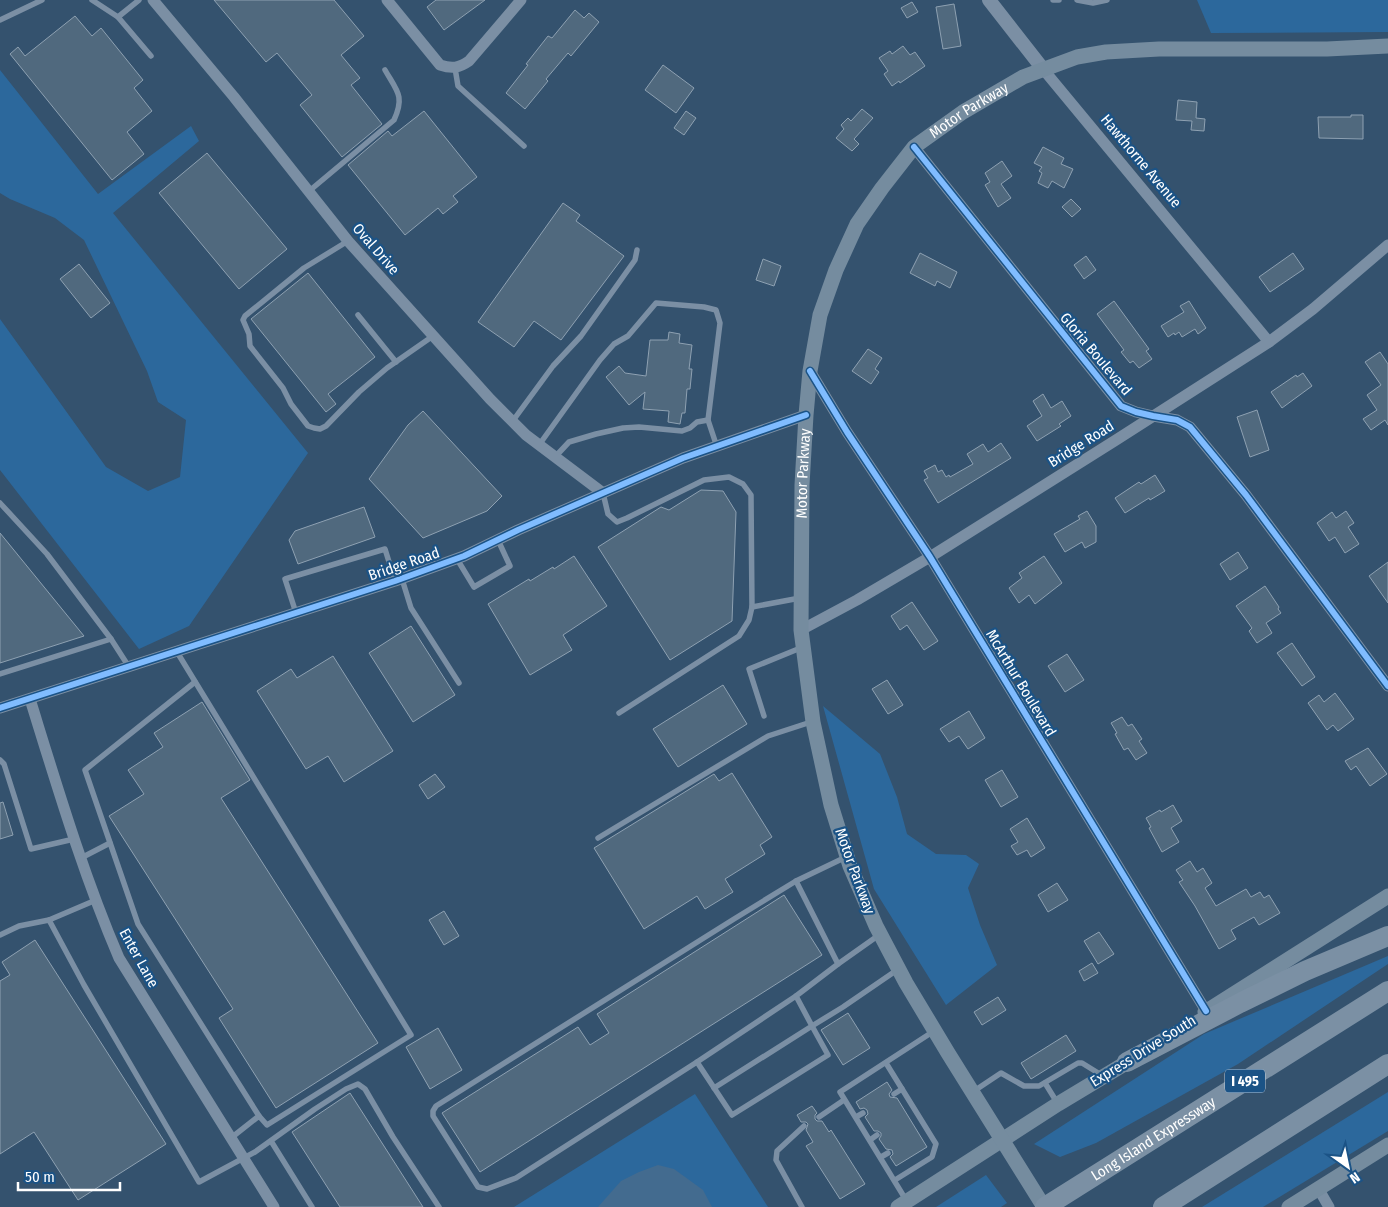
<svg xmlns="http://www.w3.org/2000/svg" width="1388" height="1207" viewBox="0 0 1388 1207" font-family="'Fira Sans Condensed',sans-serif">
	<style>
		.green { fill: #2c689c }
		.water { fill: #436b8f }
		.building { fill: #50697e; stroke: #8ea1b2 }
		.lines { fill: none; stroke-linecap: round; stroke-linejoin: round }
		.service { stroke: #7b8fa4; stroke-width: 5.5 }
		.minor { stroke: #7b8fa4; stroke-width: 11 }
		.tertiary { stroke: #7b8fa4; stroke-width: 14 }
		.secondary { stroke: #758c9f; stroke-width: 15 }
		.motorway { stroke: #7b90a4; stroke-width: 20 }
		.cycleway-casing { stroke: #1b5386; stroke-width: 9 }
		.cycleway { stroke: #80bcff; stroke-width: 6 }
		.labels { text-anchor: middle; dominant-baseline: central; stroke-width: 4.5; stroke-linejoin: round; paint-order: stroke }
		.shield { fill: #1b5386; stroke: #bbcbdb; stroke-width: 1 }
		.shield-label { font-size: 14px; font-weight: bold; fill: #fff }
		.street-label { font-size: 15px; fill: #fff; stroke: #1b5386 }
	</style>
	<rect width="100%" height="100%" fill="#34526e"/>
	<g class="green">
		<path d="M1197 0H1388V32L1211 33Z"/>
		<path d="M0 70 98 194 191 126 199 141 113 213 308 453 189 626 139 649 0 470V319L106 467 148 491 180 477 186 420 158 402 147 371 84 240 55 218 10 199 0 193Z"/>
		<path d="M823 706 880 754 897 797 907 834 936 854 966 855 979 864 968 888 980 925 997 965 946 1005 874 889Z"/>
		<path d="M1388 956V964L1238 1064 1096 1143 1060 1157 1034 1144 1204 1034Z"/>
		<path d="M1388 1092V1131L1263 1207H1202Z"/>
		<path d="M695 1094 768 1207H514Z"/>
		<path d="M986 1175 1007 1203 1001 1207H936Z"/>
	</g>
	<path class="water" d="M658 1165 674 1169 703 1190 712 1207H598L621 1181 639 1172Z"/>
	<g class="building">
		<path d="M214 0H334L364 36 341 55 360 78 351 85 382 124 342 157 300 105 312 95 277 53 266 62Z"/>
		<path d="M436 0H485L444 30 427 7Z"/>
		<path d="M912 2 918 12 907 18 901 8Z"/>
		<path d="M954 4 961 46 943 49 936 7Z"/>
		<path d="M575 10 584 18 589 13 599 22 571 56 568 53 546 79 548 81 525 109 506 93 528 65 526 64 548 36 552 38Z"/>
		<path d="M75 16 92 36 101 28 143 80 134 88 152 111 127 132 144 154 112 180 10 54 18 47 25 56Z"/>
		<path d="M903 46 910 55 915 52 925 66 900 83 899 81 892 86 884 74 888 71 879 58 890 51 892 54Z"/>
		<path d="M663 65 694 88 676 113 645 90Z"/>
		<path d="M1178 100 1197 102 1196 118 1205 119 1204 131 1191 130 1192 121 1176 120Z"/>
		<path d="M862 109 873 118 854 139 859 144 852 151 836 138 844 129 841 125 848 118 851 121Z"/>
		<path d="M424 111 477 177 453 196 458 202 443 214 438 208 405 235 348 165 388 131 392 136Z"/>
		<path d="M686 111 696 118 684 135 674 128Z"/>
		<path d="M1351 115H1363V139L1319 138 1318 117H1351Z"/>
		<path d="M1043 147 1064 158 1061 164 1073 169 1064 188 1052 181 1048 188 1038 183 1042 173 1039 171 1042 167 1034 163Z"/>
		<path d="M207 153 287 249 239 289 159 193Z"/>
		<path d="M1002 161 1012 176 1001 184 1011 198 998 207 985 185 990 182 985 173Z"/>
		<path d="M1071 199 1081 209 1072 217 1062 207Z"/>
		<path d="M563 203 580 215 576 221 624 256 561 340 534 321 514 347 478 322Z"/>
		<path d="M920 253 957 272 950 288 937 281 935 286 910 273Z"/>
		<path d="M1293 253 1304 269 1270 292 1259 277Z"/>
		<path d="M1086 256 1096 270 1084 279 1074 265Z"/>
		<path d="M763 259 781 266 774 286 756 280Z"/>
		<path d="M79 264 110 303 91 318 60 279Z"/>
		<path d="M308 273 375 357 328 394 336 404 326 412 251 319Z"/>
		<path d="M1114 301 1149 349 1146 351 1152 359 1139 368 1133 361 1130 363 1121 352 1124 350 1097 314Z"/>
		<path d="M1189 301 1206 328 1198 334 1195 329 1182 337 1179 332 1175 335 1174 333 1168 337 1161 326 1184 312 1180 306Z"/>
		<path d="M669 332 680 334 679 343 692 345 689 369H692L690 389H687L685 413H682L680 424 668 422 669 411 643 409 645 392 629 405 606 377 619 366 625 373 646 376 650 340H668Z"/>
		<path d="M868 349 882 358 875 369 879 372 871 384 852 371Z"/>
		<path d="M1380 352 1388 364V425L1385 420 1371 430 1363 419 1377 410 1367 395 1381 385 1365 362Z"/>
		<path d="M1303 373 1312 386 1282 408 1271 392 1296 375 1297 377Z"/>
		<path d="M1043 394 1051 408 1062 401 1071 416 1059 424 1061 426 1037 441 1027 426 1042 416 1033 401Z"/>
		<path d="M1257 410 1269 450 1250 457 1237 417Z"/>
		<path d="M423 411 502 496 487 511 423 538 369 479 408 425Z"/>
		<path d="M1001 443 1011 458 938 503 924 480 928 478 924 471 935 465 938 472 942 470 946 477 949 475 950 477 973 464 967 454 983 444 988 452Z"/>
		<path d="M1155 475 1165 491 1150 500 1149 498 1125 513 1115 498 1139 482 1141 484Z"/>
		<path d="M701 490 723 491 736 512 732 621 670 660 598 547 661 507 669 510Z"/>
		<path d="M364 507 375 537 298 564 289 540 295 531Z"/>
		<path d="M1087 511 1096 526V542L1085 548 1082 542 1065 552 1054 534 1080 519 1078 516Z"/>
		<path d="M1346 511 1354 523 1348 527 1359 544 1345 553 1335 537 1329 541 1317 523 1332 512 1336 518Z"/>
		<path d="M0 533 84 636 0 663Z"/>
		<path d="M1238 552 1248 568 1230 580 1220 564Z"/>
		<path d="M574 556 607 606 563 635 572 650 530 675 488 604 529 579 530 581 553 567 554 569Z"/>
		<path d="M1044 556 1062 583 1035 604 1029 595 1019 603 1009 588 1022 578 1019 573Z"/>
		<path d="M1388 562V603L1369 576Z"/>
		<path d="M1265 586 1279 607 1278 609 1281 613 1266 623 1272 633 1257 643 1249 631 1252 628 1236 606Z"/>
		<path d="M912 602 938 641 924 650 907 625 900 630 891 616Z"/>
		<path d="M411 626 455 695 413 722 369 653Z"/>
		<path d="M1292 643 1315 677 1302 686 1277 653Z"/>
		<path d="M1067 654 1084 680 1065 692 1048 666Z"/>
		<path d="M333 656 393 751 344 782 328 756 306 769 257 691 291 669 297 678Z"/>
		<path d="M887 680 903 705 888 714 872 689Z"/>
		<path d="M723 685 747 724 678 767 653 729Z"/>
		<path d="M1335 693 1354 719 1338 731 1333 725 1327 730 1308 703 1319 695 1324 702Z"/>
		<path d="M202 702 250 780 221 798 378 1043 276 1108 219 1018 233 1009 109 816 144 794 128 770 163 747 154 733Z"/>
		<path d="M969 711 985 738 968 749 959 736 949 742 940 729Z"/>
		<path d="M1122 717 1128 726 1132 724 1142 739 1139 741 1147 753 1136 760 1128 748 1124 750 1115 734 1117 733 1111 723Z"/>
		<path d="M1368 748 1387 774 1370 786 1356 766 1351 770 1345 761Z"/>
		<path d="M1002 770 1018 797 1001 807 985 780Z"/>
		<path d="M732 773 772 837 760 845 765 854 725 879 733 892 705 909 697 896 644 929 594 848 714 774 719 781Z"/>
		<path d="M435 774 445 787 428 799 419 785Z"/>
		<path d="M3 802 13 835 0 839V803Z"/>
		<path d="M1173 805 1182 821 1171 828 1179 842 1162 852 1149 828 1151 827 1146 818 1160 810 1161 812Z"/>
		<path d="M1027 818 1045 848 1031 857 1027 850 1017 855 1011 846 1018 842 1010 829Z"/>
		<path d="M1190 861 1197 872 1203 868 1212 883 1205 888 1216 906 1246 889 1251 897 1260 892 1264 898 1269 895 1280 913 1259 925 1254 917 1231 930 1236 939 1219 949 1195 906 1179 882 1183 880 1176 870Z"/>
		<path d="M1057 883 1068 900 1048 912 1038 895Z"/>
		<path d="M784 895 822 955 480 1172 442 1113 578 1027 590 1045 609 1033 597 1014Z"/>
		<path d="M444 911 459 936 444 945 429 920Z"/>
		<path d="M1099 932 1114 954 1098 964 1084 941Z"/>
		<path d="M35 940 166 1144 78 1200 34 1132 0 1154V981L10 975 2 962Z"/>
		<path d="M1092 963 1098 973 1084 981 1079 971Z"/>
		<path d="M998 997 1006 1010 982 1025 974 1012Z"/>
		<path d="M848 1013 870 1048 843 1065 821 1030Z"/>
		<path d="M438 1028 462 1070 430 1089 406 1047Z"/>
		<path d="M1066 1035 1076 1051 1031 1079 1021 1063Z"/>
		<path d="M887 1082 892 1090 889 1094 890 1097 897 1098 927 1147 896 1166 890 1157 893 1154 892 1150 886 1149 879 1139 881 1136V1133L878 1131H874L865 1117 868 1114 867 1110 864 1108 860 1109 856 1102Z"/>
		<path d="M350 1093 423 1207H340L292 1132Z"/>
		<path d="M812 1106 817 1113 815 1115V1119L817 1121H822L829 1132 831 1130 865 1184 840 1199 806 1146 813 1142 806 1130 808 1124 806 1122H801L797 1115Z"/>
	</g>
	<g class="lines">
		<g class="service">
			<path d="M92 0 118 17 139 0"/>
			<path d="M1053 0H1059"/>
			<path d="M1077 0 1093 3 1107 0"/>
			<path d="M118 17 151 56"/>
			<path d="M0 20 42 0"/>
			<path d="M455 68 458 86 524 146"/>
			<path d="M308 192 394 120C405 96 397 91 385 70"/>
			<path d="M348 241 304 268 245 316 243 320 249 334 250 346 283 388 291 404 308 426 314 428 320 429 326 426 359 392 387 368 433 336"/>
			<path d="M358 315 396 362"/>
			<path d="M512 422 553 366 581 336 635 260 637 250"/>
			<path d="M539 445 600 360 614 344 628 336 656 303 704 307 716 310 720 323 708 420 717 447"/>
			<path d="M555 457 569 442 596 434 623 428 639 427 682 431 690 428 697 422 708 420"/>
			<path d="M603 493 608 514 617 522 627 518 704 480 729 477 743 484 751 495 752 607 749 620 739 636 619 713"/>
			<path d="M0 503 47 554 111 639"/>
			<path d="M457 559 474 587 510 566 498 540"/>
			<path d="M402 579 411 608 459 683"/>
			<path d="M752 607 800 598"/>
			<path d="M296 613 285 579 385 549 395 581"/>
			<path d="M177 652 411 1035 267 1125 259 1116 231 1138"/>
			<path d="M0 674 111 639 129 667"/>
			<path d="M195 682 85 770 138 924 259 1116"/>
			<path d="M764 716 749 669 803 647"/>
			<path d="M0 760 4 764 31 849 74 839"/>
			<path d="M598 838 768 736 811 722"/>
			<path d="M846 857 796 881 734 919 436 1106 433 1111V1116L478 1187 487 1189 516 1178 697 1062 732 1115 828 1055 812 1026 843 1007 897 970"/>
			<path d="M81 858 110 843"/>
			<path d="M96 900 49 920 84 985 199 1182 255 1152 315 1109 346 1089 358 1084 365 1089 393 1137 439 1207"/>
			<path d="M0 935 19 926 49 920"/>
			<path d="M838 964 879 935"/>
			<path d="M697 1062 796 996"/>
			<path d="M886 1063 936 1144 932 1157 895 1180"/>
			<path d="M1045 1083 1058 1104"/>
			<path d="M714 1088 812 1026 796 996 838 964 796 881"/>
			<path d="M974 1091 1001 1073 1024 1086H1039L1078 1063H1082L1103 1076"/>
			<path d="M894 1094 902 1089"/>
			<path d="M819 1117 844 1100"/>
			<path d="M856 1117 863 1113"/>
			<path d="M870 1140 877 1135"/>
			<path d="M271 1141 312 1207"/>
			<path d="M881 1157 888 1153"/>
			<path d="M906 1200 840 1092 934 1031"/>
			<path d="M802 1207 776 1160 777 1151 804 1126"/>
		</g>
		<g class="minor">
			<path d="M153 0 234 97 348 241 490 399 526 435 603 493"/>
			<path d="M387 0 440 65C452 69 459 68 469 61L521 0"/>
			<path d="M1043 69 1269 342"/>
			<path d="M914 147 1121 406 1136 412 1153 416 1177 420 1190 427 1246 495 1388 686"/>
			<path d="M810 371 847 432 930 557 1206 1011"/>
			<path d="M801 630 857 600 930 557 1116 440 1269 342 1313 309 1388 245"/>
			<path d="M30 699C57 786 83 874 119 958L274 1207"/>
			<path d="M0 708 395 581 464 556 518 530 683 458 806 415"/>
			<path d="M1318 1188 1329 1207"/>
		</g>
		<path class="tertiary" d="M989 0 1043 69"/>
		<g class="secondary">
			<path d="M1205 1012 1388 896"/>
			<path d="M898 1207 1058 1104 1136 1057"/>
			<path id="s1" d="M1044 1207 948 1053 906 983 876 926 850 866 831 805 813 722 801 630 802 485 806 415 810 371 820 315 836 270 857 224 882 188 914 147 963 112 1023 77 1077 57 1106 52 1159 49H1327L1388 46"/>
			<path d="M1289 1207 1388 1145"/>
		</g>
		<g class="motorway">
			<path d="M1127 1062 1240 1003 1305 971 1388 936"/>
			<path id="s2" d="M1045 1207 1388 991"/>
			<path d="M1163 1207 1388 1064"/>
		</g>
		<defs>
			<g id="cycleway">
				<path d="M914 147 1121 406 1136 412 1153 416 1177 420 1190 427 1246 495 1388 686"/>
				<path d="M810 371 847 432 930 557 1206 1011"/>
				<path d="M0 708 395 581 464 556 518 530 683 458 806 415"/>
			</g>
		</defs>
		<use href="#cycleway" class="cycleway-casing"/>
		<use href="#cycleway" class="cycleway"/>
	</g>
	<g class="labels">
		<rect class="shield" x="1225" y="1069.5" width="40" height="23" rx="4"/>
		<g class="shield-label">
			<text x="1245" y="1081">I 495</text>
		</g>
		<g class="street-label">
			<text stroke="none"><textPath href="#s1" startOffset="1211">Motor Parkway</textPath></text>
			<text transform="translate(1141 161) rotate(50)">Hawthorne Avenue</text>
			<text transform="translate(376 249) rotate(49)">Oval Drive</text>
			<text transform="translate(1096 354) rotate(50)">Gloria Boulevard</text>
			<text transform="translate(1081 444) rotate(-32)">Bridge Road</text>
			<text stroke="none"><textPath href="#s1" startOffset="791">Motor Parkway</textPath></text>
			<text transform="translate(404 564) rotate(-19)">Bridge Road</text>
			<text transform="translate(1021 683) rotate(59)">McArthur Boulevard</text>
			<text transform="translate(855 871) rotate(70)">Motor Parkway</text>
			<text transform="translate(139 958) rotate(61)">Enter Lane</text>
			<text transform="translate(1143 1051) rotate(-32)">Express Drive South</text>
			<text stroke="none"><textPath href="#s2" startOffset="128">Long Island Expressway</textPath></text>
		</g>
	</g>
	<g transform="translate(1348 1167) rotate(147)" stroke="#1b5386" stroke-width="4" paint-order="stroke">
	<path d="M0-4L9 19L0 12L-9 19Z" fill="#ffffff"/>
	<text y="-8" font-size="14" font-weight="bold" text-anchor="middle" fill="#ffffff">N</text>
	</g>
	<path d="M18 1182v8h102v-8" fill="none" stroke="#ffffff" stroke-width="2.5"/>
	<text x="25" y="1182" font-size="15" fill="#ffffff" stroke="#1b5386" stroke-width="4" paint-order="stroke">50 m</text>
</svg>
